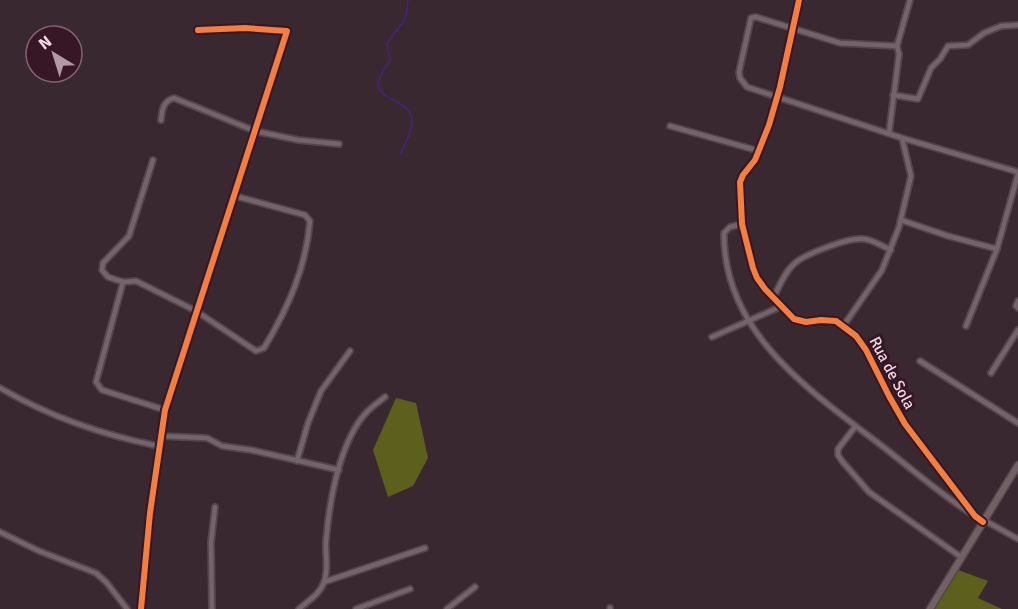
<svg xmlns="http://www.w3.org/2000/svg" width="1018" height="609" viewBox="0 0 1018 609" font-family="Signika,sans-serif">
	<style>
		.forest { fill: #5d5f1d }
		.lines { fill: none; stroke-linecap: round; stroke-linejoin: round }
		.stream { stroke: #462083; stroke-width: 1.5 }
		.street-casing { stroke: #56464c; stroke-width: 8 }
		.secondary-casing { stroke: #56464c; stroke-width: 9 }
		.street { stroke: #72646a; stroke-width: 4.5 }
		.secondary { stroke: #716165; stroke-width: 6 }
		.cycleway-casing { stroke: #371625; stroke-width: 10 }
		.cycleway { stroke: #f27e40; stroke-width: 6 }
		.labels { text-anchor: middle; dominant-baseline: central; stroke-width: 6; stroke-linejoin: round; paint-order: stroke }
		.street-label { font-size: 16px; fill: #f0d9e2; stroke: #371625 }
	</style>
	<rect width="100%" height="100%" fill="#3a2830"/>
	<g class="forest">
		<path d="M396 398 416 403 428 458 413 486 388 497 373 450Z"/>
		<path d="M958 570 988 581 978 598 1002 609H934Z"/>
	</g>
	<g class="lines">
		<path class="stream" d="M401 154C404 145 412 132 412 123 413 92 354 105 390 61L387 43 406 18 408 0"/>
		<defs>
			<g id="street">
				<path d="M799 0 780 87 769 125 755 160 743 175 740 182 742 224 753 268 757 278 765 289 794 319 806 322 821 320 836 321 856 336 866 350 889 396 905 424 975 516 983 522"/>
				<path d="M897 46 910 0"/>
				<path d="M893 95 918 99 931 68 940 59 948 46 968 45 984 33 1001 26 1018 25"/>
				<path d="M161 120C162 110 163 101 174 98L255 131 298 140 339 144"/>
				<path d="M670 126 759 151"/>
				<path d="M889 133 899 54 897 46 840 43 756 17 751 18 739 72 740 78 747 87 902 138 1018 172"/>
				<path d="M153 160 129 236 103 263 102 270 108 277 123 282 136 281 196 311 256 351 264 348C288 308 306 268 310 221L305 215 235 196"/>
				<path d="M901 220 948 236 997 249"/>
				<path d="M742 224 730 227 724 233C723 334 812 392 882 446 912 469 939 493 970 513"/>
				<path d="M123 282 96 382 102 390 165 410"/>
				<path d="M774 297C779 286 785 272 794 264 804 254 850 237 864 239 873 240 882 246 891 250"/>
				<path d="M1018 301 1016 306 1018 308"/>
				<path d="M844 325 882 270 899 227 911 176 902 138"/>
				<path d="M966 326 997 249 1018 174"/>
				<path d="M712 337 782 306"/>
				<path d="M920 361 1018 423"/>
				<path d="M991 373 1018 330"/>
				<path d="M0 388C50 417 102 435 158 446"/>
				<path d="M855 427 838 449V455L842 461 869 492 961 557"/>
				<path d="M160 436 207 438 222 446 251 450 339 470"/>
				<path d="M297 461 308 423 321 391 350 351"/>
				<path d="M984 520 1018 539"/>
				<path d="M0 532 39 551 96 573 107 583 127 609"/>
				<path d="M324 582 425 548"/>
				<path d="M610 608V609"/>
				<path d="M141 609 150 513 165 410 287 31 245 28 198 30"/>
				<path d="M212 609 211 543 215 507"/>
				<path d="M299 609C308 601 320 594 324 582 329 570 325 555 326 541 329 504 338 450 361 419 367 410 376 404 385 397"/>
				<path d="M356 609 410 589"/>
				<path d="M447 609 475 587"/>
			</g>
			<path id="secondary" d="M930 609 1018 465"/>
		</defs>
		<use href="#street" class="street-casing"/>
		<use href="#secondary" class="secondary-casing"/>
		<use href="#street" class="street"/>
		<use href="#secondary" class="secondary"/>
		<defs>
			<g id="cycleway">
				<path d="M799 0 780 87 769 125 755 160 743 175 740 182 742 224 753 268 757 278 765 289 794 319 806 322 821 320 836 321 856 336 866 350 889 396 905 424 975 516 983 522"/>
				<path d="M141 609 150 513 165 410 287 31 245 28 198 30"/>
			</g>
		</defs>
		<use href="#cycleway" class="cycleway-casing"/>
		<use href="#cycleway" class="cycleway"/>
	</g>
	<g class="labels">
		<g class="street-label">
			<text transform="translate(892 373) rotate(62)">Rua de Sola</text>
		</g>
	</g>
	<g transform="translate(54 54) rotate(322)"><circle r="28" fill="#371625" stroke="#816471" stroke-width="1.5"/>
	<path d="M0-4.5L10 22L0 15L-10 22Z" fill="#b09ba4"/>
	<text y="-9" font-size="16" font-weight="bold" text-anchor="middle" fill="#f0d9e2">N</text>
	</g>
</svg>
